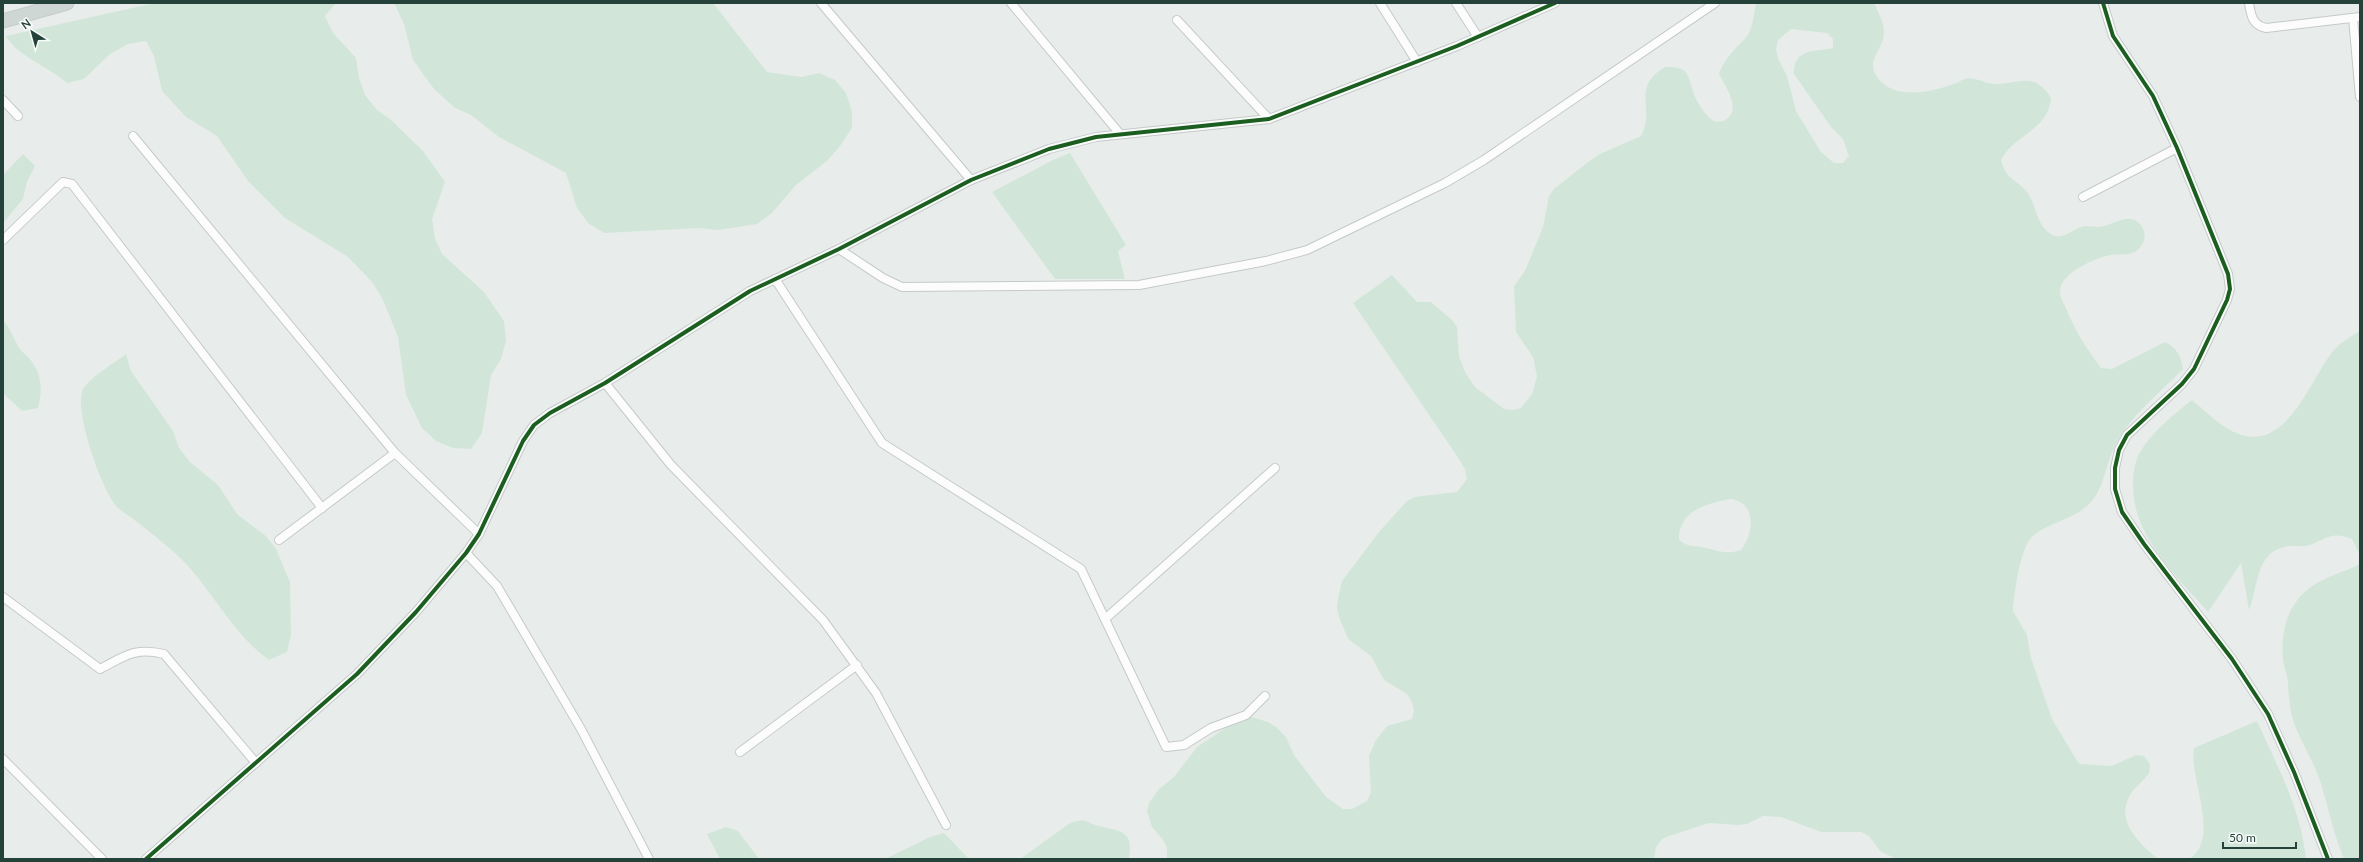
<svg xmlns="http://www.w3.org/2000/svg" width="2363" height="862" viewBox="0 0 2363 862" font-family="Lato,sans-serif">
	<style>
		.green { fill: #d1e6d8; fill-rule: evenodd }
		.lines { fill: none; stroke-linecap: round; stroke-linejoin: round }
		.minor-casing { stroke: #c5cac8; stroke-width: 10 }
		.primary-casing { stroke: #c3ccc9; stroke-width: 15 }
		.minor { stroke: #fcfcfc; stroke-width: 8 }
		.primary { stroke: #cfd7d5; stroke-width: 13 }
		.cycleway-casing { stroke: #f7fbf9; stroke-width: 6 }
		.cycleway { stroke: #1b5e20; stroke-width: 4 }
	</style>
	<rect width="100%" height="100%" fill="#e8edeb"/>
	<g class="green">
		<path d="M155 3H336L325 16 333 33 356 58 359 78 365 95 377 110 391 120 423 151 445 182 432 219 435 239 442 254 484 292 504 321 506 341 501 359 491 375 482 433 471 449 453 448 436 441 422 428 406 395 398 337 383 300 373 283 348 257 285 218 248 181 217 136 186 117 162 91 154 56 146 41 128 44 110 54 84 79 67 83C48 66 18 57 6 36Z"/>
		<path d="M394 3H713L767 72 801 77 819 73 835 80 846 93 852 111V128L840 146 827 161 796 185 772 213 757 224 718 230 699 228 604 233 588 223 577 208 566 173 499 137 471 115 455 108 434 89 413 60 404 24Z"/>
		<path d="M1756 3H1874C1878 12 1884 22 1884 32 1884 50 1865 59 1877 77 1894 101 1931 92 1954 84 1958 83 1961 80 1965 79 1975 76 1984 84 1995 84 2020 84 2034 71 2051 98 2048 131 2013 135 2001 160 2007 182 2016 178 2027 192 2036 204 2036 222 2048 232 2060 243 2069 231 2081 227 2086 225 2093 227 2099 227 2113 226 2131 209 2142 227 2149 238 2141 252 2129 254 2123 255 2116 254 2110 255 2095 258 2059 274 2060 292 2060 296 2063 302 2065 306 2075 331 2085 346 2101 368L2112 369 2165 342C2177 348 2181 356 2183 369 2161 392 2131 415 2116 444 2107 460 2105 482 2095 497 2078 521 2051 520 2033 536 2020 547 2014 594 2013 611L2027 635 2031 658 2052 719 2079 764 2112 766 2136 755 2144 756 2150 764 2149 773C2143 782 2134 787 2129 797 2116 822 2140 844 2158 859H1896L1880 851 1869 836 1861 832H1821L1781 817 1763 816 1747 824 1738 825 1709 823 1672 835 1662 839 1656 847 1654 859H1167V848L1163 840 1152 827 1147 811 1149 803 1159 789 1174 777 1197 747 1245 715 1268 722 1276 727 1286 737 1294 755 1326 797 1343 809H1352L1367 801 1371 792 1369 756 1376 740 1387 726 1412 719 1414 711 1412 702 1407 694 1384 680 1371 656 1348 639 1339 617 1337 609 1338 598 1342 581 1379 532 1406 502 1414 497 1457 492 1467 479 1465 469 1455 453 1353 303 1392 275 1417 302H1431L1452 320 1457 327 1459 356 1465 372 1475 387 1504 409 1513 410 1521 408 1532 394 1537 376 1533 357 1516 332 1514 286 1525 271 1543 227 1549 196 1554 189 1588 162 1600 154 1641 136C1656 108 1630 88 1665 67 1688 67 1687 72 1693 91 1695 99 1704 114 1711 119 1715 123 1721 122 1725 120 1743 110 1725 86 1719 74 1724 58 1737 48 1747 36 1753 28 1754 13 1756 3ZM1791 29 1827 33 1833 39V48C1815 52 1793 48 1794 74L1831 127 1843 139 1849 156 1843 163H1834L1821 152 1796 111 1787 76 1778 58 1776 49 1778 40ZM1731 499C1757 503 1754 534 1741 550 1727 555 1720 551 1706 548 1695 545 1689 548 1679 540 1678 511 1707 503 1731 499Z"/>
		<path d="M1070 153 1126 245 1118 251 1125 279H1055L992 192 1053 160Z"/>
		<path d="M23 154 35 166 27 182 23 199 3 223V175Z"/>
		<path d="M3 320C10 328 12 335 17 344 19 349 25 354 29 358 42 374 43 390 38 408L22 411 3 393Z"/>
		<path d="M2360 331V555L2352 539C2330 530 2326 540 2306 546 2299 547 2291 545 2284 547 2255 554 2258 589 2249 610L2241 563 2208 612C2177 576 2134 538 2133 487 2133 475 2134 464 2139 454 2151 432 2173 415 2192 400 2203 409 2214 420 2225 427 2283 464 2306 386 2333 351 2341 342 2350 337 2360 331Z"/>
		<path d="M126 354 131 371 173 431 179 448 190 462 218 485 237 514 266 536 276 549 290 582 291 635 287 652 269 660C234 635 216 597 188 566 173 550 155 536 137 522 130 516 119 511 114 503 101 486 70 403 85 386 96 373 113 364 126 354Z"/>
		<path d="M2360 557V859H2344C2334 835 2329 811 2322 787 2316 766 2304 748 2296 728 2290 714 2289 699 2288 684 2288 676 2284 668 2283 660 2281 641 2284 618 2296 602 2312 579 2336 576 2360 564Z"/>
		<path d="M2257 721C2277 766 2301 809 2306 859H2189C2222 838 2188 777 2194 748Z"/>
		<path d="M1082 820C1089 822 1096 826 1103 827 1125 832 1133 833 1129 859H1020L1070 823Z"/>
		<path d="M726 827 738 831 759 859H720L707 834Z"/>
		<path d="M944 833 969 859H885L930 837Z"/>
	</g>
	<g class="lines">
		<defs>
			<g id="minor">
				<path d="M821 3 971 180"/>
				<path d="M1011 3 1120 134"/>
				<path d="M1380 3 1417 62"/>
				<path d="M1456 3 1478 37"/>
				<path d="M2103 3 2113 36 2153 96 2177 148 2228 274 2230 289 2227 300 2194 369 2182 384 2127 435 2119 450 2115 468V489L2122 512 2144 544 2232 659 2268 714 2294 772 2328 859"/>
				<path d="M2249 3C2251 15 2252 25 2266 28L2360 17"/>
				<path d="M2353 18 2360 97"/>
				<path d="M1177 20 1269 119"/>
				<path d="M3 100 18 116"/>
				<path d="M133 136 395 453 479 534"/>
				<path d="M2083 197 2177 148"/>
				<path d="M3 240 63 182 72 184 322 508"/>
				<path d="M839 249 883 278 902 287 1139 285 1266 261 1307 250 1445 183 1484 160 1715 3"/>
				<path d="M775 279 882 443 1081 569 1166 747 1184 745 1211 728 1246 715 1265 696"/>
				<path d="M605 383 671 465 823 620 876 693 946 825"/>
				<path d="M279 540 395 453"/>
				<path d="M466 553 497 586 581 729 649 859"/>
				<path d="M3 597 100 669C125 656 135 647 164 654L256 763"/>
				<path d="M1105 619 1275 468"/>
				<path d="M740 752 857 665"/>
				<path d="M3 759 102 859"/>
				<path d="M146 859 357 674 416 612 466 553 479 534 523 441 534 425 550 413 605 383 750 291 839 249 971 180 1049 149 1096 137 1269 119 1457 46 1555 3"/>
			</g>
			<path id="primary" d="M3 21 67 3"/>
		</defs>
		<use href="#minor" class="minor-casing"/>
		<use href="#primary" class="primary-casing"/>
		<use href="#minor" class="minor"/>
		<use href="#primary" class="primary"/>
		<defs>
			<g id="cycleway">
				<path d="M2103 3 2113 36 2153 96 2177 148 2228 274 2230 289 2227 300 2194 369 2182 384 2127 435 2119 450 2115 468V489L2122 512 2144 544 2232 659 2268 714 2294 772 2328 859"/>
				<path d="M146 859 357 674 416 612 466 553 479 534 523 441 534 425 550 413 605 383 750 291 839 249 971 180 1049 149 1096 137 1269 119 1457 46 1555 3"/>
			</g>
		</defs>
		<use href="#cycleway" class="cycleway-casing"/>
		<use href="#cycleway" class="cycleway"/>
	</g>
	<rect width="2363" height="862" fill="none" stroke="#24423a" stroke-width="8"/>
	<g transform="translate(32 32) rotate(323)" stroke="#f7fbf9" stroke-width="3" paint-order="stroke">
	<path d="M0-3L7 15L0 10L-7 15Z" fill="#24423a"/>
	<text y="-6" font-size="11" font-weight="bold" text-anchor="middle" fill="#24423a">N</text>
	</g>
	<path d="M2223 842v6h73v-6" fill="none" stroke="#24423a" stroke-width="2"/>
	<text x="2229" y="842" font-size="12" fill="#24423a" stroke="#f7fbf9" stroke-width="3" paint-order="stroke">50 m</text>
</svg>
